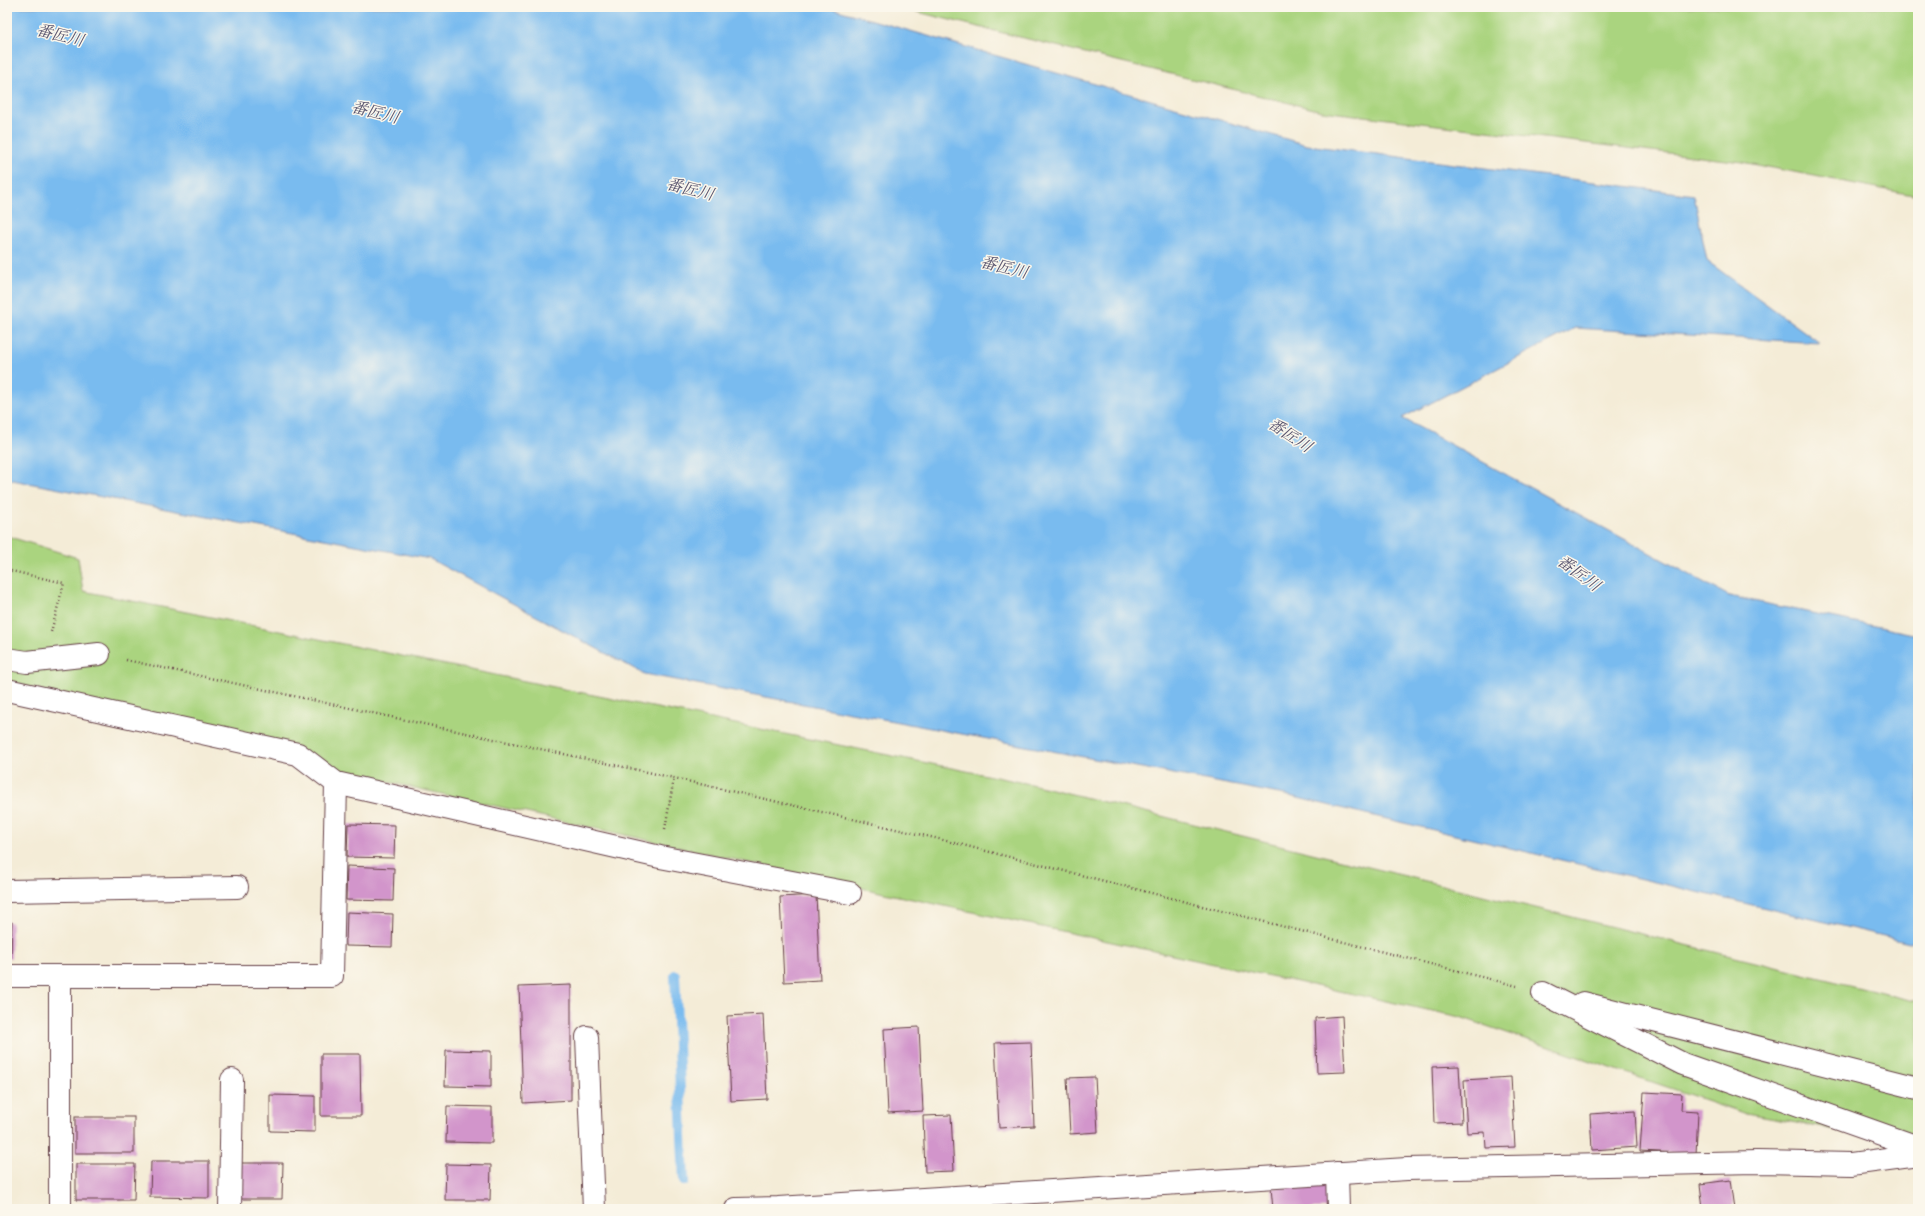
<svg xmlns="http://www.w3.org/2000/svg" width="1925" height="1216" viewBox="0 0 1925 1216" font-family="'EB Garamond','Noto Serif JP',serif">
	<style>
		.green { fill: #aad47f; stroke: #7a7a55 }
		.water { fill: #79bbef; stroke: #626d8d }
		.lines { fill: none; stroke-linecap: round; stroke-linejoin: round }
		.stream { stroke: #79bbef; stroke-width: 10 }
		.building { fill: #d295cb }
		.minor-casing { stroke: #643e45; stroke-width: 24 }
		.path { stroke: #643e45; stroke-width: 2.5; stroke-dasharray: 1 3; stroke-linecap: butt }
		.minor { stroke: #fff; stroke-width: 22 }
		.labels { text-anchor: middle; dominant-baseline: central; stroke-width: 3; stroke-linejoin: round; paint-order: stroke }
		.water-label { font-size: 16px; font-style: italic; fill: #5a5670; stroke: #fbf7ec }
	</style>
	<rect width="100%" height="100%" fill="#fbf7ec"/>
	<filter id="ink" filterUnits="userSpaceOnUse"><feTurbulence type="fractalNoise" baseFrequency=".025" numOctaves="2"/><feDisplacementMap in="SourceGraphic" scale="8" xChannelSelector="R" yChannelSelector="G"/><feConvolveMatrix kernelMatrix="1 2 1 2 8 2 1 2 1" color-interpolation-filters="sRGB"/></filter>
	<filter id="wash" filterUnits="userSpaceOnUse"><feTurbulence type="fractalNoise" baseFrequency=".012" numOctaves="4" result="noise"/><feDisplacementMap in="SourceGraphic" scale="16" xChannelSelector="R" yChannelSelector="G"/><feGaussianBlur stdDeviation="0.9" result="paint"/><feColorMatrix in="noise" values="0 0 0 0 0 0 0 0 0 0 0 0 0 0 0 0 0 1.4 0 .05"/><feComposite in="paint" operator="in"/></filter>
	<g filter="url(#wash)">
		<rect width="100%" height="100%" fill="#f4ecd7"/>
		<g class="green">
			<path d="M897 7H1918V196L1742 162 1322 111Z"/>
			<path d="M7 536 78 558 83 591 1035 785 1918 1002V1145L1747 1114 1460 1017 875 891 357 775 7 681Z"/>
		</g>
		<path class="water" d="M7 7H827L1307 145 1694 195 1707 261 1820 343 1575 328 1402 418 1729 596 1918 635V944L1285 795 644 674 430 559 7 479Z"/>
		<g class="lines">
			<path class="stream" d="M675 975 684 1181"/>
		</g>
		<g id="blocks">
			<g class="building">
				<path d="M348 824 395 825 394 858 347 857Z"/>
				<path d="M347 866 394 868 393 901 346 900Z"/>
				<path d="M816 895 820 980 784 982 780 897Z"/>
				<path d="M347 912 393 914 392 947 346 946Z"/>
				<path d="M7 922H12L11 958H7Z"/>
				<path d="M571 985V1100L523 1103 519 987Z"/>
				<path d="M763 1014 767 1099 731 1101 727 1016Z"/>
				<path d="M1342 1016 1345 1072 1317 1073 1315 1018Z"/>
				<path d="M919 1027 923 1111 888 1113 884 1029Z"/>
				<path d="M1031 1042 1034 1126 999 1128 995 1043Z"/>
				<path d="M446 1050 491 1051V1087L445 1086Z"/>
				<path d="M321 1054H360L361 1116H321Z"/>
				<path d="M1459 1066 1462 1122 1434 1123 1432 1067Z"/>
				<path d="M1095 1077 1098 1132 1070 1134 1067 1078Z"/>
				<path d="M1511 1077 1515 1147 1486 1148 1485 1132 1467 1133 1464 1080Z"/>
				<path d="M1644 1092 1682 1094 1681 1110 1698 1111 1696 1154 1640 1151Z"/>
				<path d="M270 1095 315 1096V1132L270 1131Z"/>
				<path d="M447 1106 492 1107V1143L446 1142Z"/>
				<path d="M1635 1111 1637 1147 1592 1150 1590 1114Z"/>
				<path d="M951 1115 954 1171 925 1172 923 1116Z"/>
				<rect x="75" y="1117" width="59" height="36"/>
				<path d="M151 1161H209V1198L150 1197Z"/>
				<path d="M238 1163H283L282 1199H237Z"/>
				<path d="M76 1164H135L134 1200H76Z"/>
				<path d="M446 1164 491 1165 490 1200H445Z"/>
				<path d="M1730 1180 1734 1209H1703L1700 1184Z"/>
				<path d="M1327 1183 1330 1209H1273L1271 1188Z"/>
				<path d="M1670 1206V1209H1638V1208Z"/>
			</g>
		</g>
	</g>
	<g filter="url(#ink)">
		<use href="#blocks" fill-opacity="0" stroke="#643e45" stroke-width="1"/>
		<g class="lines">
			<defs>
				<g id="minor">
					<path d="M7 659 27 662 99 654"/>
					<path d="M7 690 298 754 336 783 660 857 850 893"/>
					<path d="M7 891 237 887"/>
					<path d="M7 976H332L336 783"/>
					<path d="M1543 993 1683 1064 1918 1147"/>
					<path d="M1583 1003 1918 1088"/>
					<path d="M587 1037 594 1209"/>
					<path d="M1337 1173 1338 1209"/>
					<path d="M60 1209V976"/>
					<path d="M230 1209 232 1080"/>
					<path d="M736 1209 778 1208 1407 1169 1757 1162 1851 1164 1918 1155"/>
				</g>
			</defs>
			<use href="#minor" class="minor-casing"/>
			<g class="path">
				<path d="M7 570 64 583 51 632"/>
				<path d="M126 660 652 773 935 838 1517 986"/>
				<path d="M665 829 674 778"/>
			</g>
			<use href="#minor" class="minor"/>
		</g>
	</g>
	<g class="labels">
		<g class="water-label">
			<text transform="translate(60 35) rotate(14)">番匠川</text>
			<text transform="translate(375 112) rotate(14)">番匠川</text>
			<text transform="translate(690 189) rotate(14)">番匠川</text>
			<text transform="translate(1004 267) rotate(14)">番匠川</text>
			<text transform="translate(1290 435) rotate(33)">番匠川</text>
			<text transform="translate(1579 573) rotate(36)">番匠川</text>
		</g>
	</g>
	<rect width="1925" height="1216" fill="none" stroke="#fbf7ec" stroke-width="24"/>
</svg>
